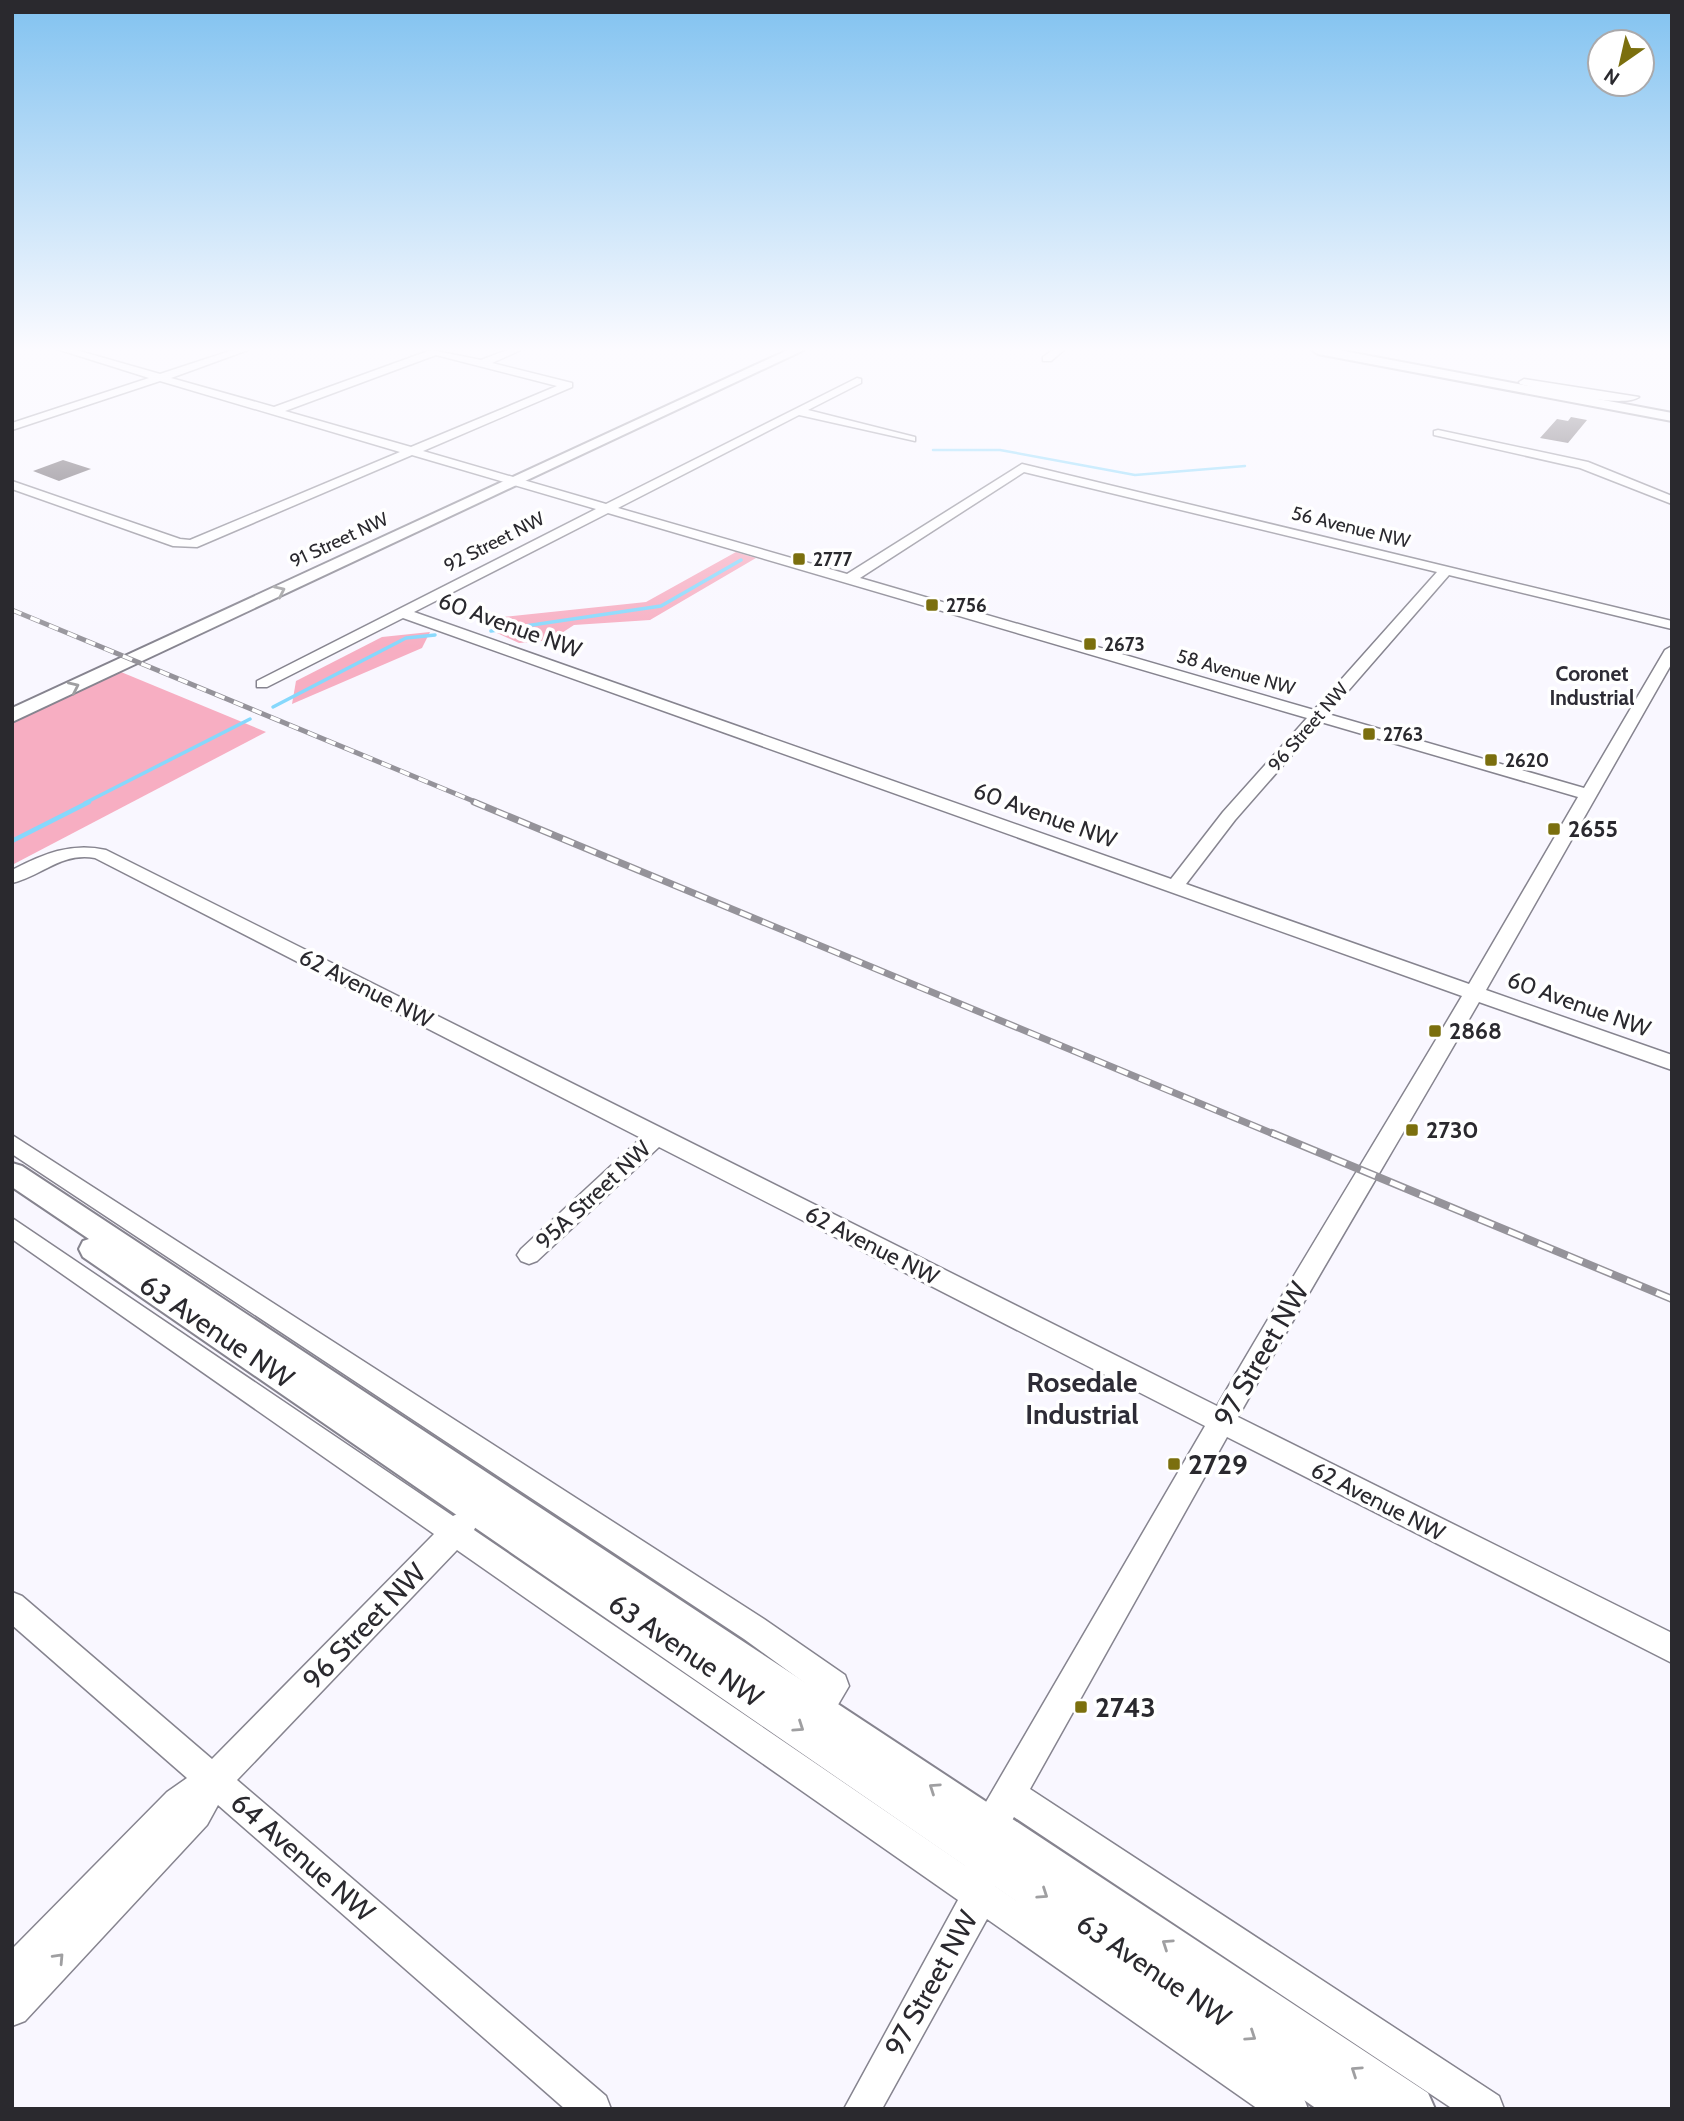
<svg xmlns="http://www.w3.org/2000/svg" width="1684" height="2121" viewBox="0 0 1684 2121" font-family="Cabin,sans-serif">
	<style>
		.green { fill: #f7aec2 }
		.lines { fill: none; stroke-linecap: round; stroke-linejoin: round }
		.stream-far2 { stroke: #86d8fc; stroke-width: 2.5 }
		.stream-far1 { stroke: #86d8fc; stroke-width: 3.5 }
		.stream { stroke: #86d8fc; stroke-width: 4.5 }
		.building { fill: #595159 }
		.minor-casing { stroke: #86848f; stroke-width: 3 }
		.major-casing { stroke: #86848f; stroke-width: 4 }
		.minor { fill: #fff; fill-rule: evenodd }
		.major { fill: #fff; fill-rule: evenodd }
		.rail-far2-casing { stroke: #95939a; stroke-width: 5 }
		.rail-far1-casing { stroke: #95939a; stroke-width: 7 }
		.rail-casing { stroke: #95939a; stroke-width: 8 }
		.rail-far2 { stroke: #fff; stroke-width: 3.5; stroke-dasharray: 10; stroke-linecap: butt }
		.rail-far1 { stroke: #fff; stroke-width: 4.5; stroke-dasharray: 12; stroke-linecap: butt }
		.rail { stroke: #fff; stroke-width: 5; stroke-dasharray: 16; stroke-linecap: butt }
		.oneway { stroke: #9f9fa1 }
		.poi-dot { fill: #7b6f0e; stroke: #fff; stroke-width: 2.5 }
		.labels { text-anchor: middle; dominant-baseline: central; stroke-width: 7; stroke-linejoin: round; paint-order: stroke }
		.far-street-label { font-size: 19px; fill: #2a292e; stroke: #fff }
		.far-poi-label { font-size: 19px; font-weight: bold; fill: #2a292e; stroke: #fff; text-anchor: start }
		.far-neighbourhood-label { font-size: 21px; font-weight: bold; fill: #2e2c36; stroke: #fff }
		.street-label { font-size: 23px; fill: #2a292e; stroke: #fff }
		.poi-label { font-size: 23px; font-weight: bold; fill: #2a292e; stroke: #fff; text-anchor: start }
		.near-street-label { font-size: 28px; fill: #2a292e; stroke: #fff }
		.near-neighbourhood-label { font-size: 28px; font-weight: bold; fill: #2e2c36; stroke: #fff }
		.near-poi-label { font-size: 28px; font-weight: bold; fill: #2a292e; stroke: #fff; text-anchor: start }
	</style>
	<rect width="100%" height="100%" fill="#f9f7ff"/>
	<g class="green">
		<path d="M736 552 756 558 650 620 574 625 551 640 519 643 497 633 502 617 646 602Z"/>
		<path d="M430 632 422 648 292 704 296 681 382 637Z"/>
		<path d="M121 672 266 732 12 865V723Z"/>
	</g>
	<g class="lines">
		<path class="stream-far2" d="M933 450H1000L1135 475 1245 466"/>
		<g class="stream-far1">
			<path d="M491 631 661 606 741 560"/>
			<path d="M273 707 406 638 435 635"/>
			<path d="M85 803 250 719"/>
		</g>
		<path class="stream" d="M12 841 89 802"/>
	</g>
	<g class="building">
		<path d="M1571 417 1587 420 1568 443 1540 438 1557 419 1568 421Z"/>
		<path d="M63 460 91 469 59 481 33 471Z"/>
	</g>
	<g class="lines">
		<defs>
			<g id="minor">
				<path d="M60 350H76L160 374 233 350H248L171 378 274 407 431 350 481 360 507 350H521L492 363 572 383V387L423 451 606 504 857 378 861 379V383L808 410 915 437V441L799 415 618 508 847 574 1022 464 1672 621V629L1449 575 1328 714 1584 788 1665 650 1672 646V663L1486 990 1672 1055V1070L1479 1002C1399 1141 1317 1277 1238 1417L1672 1633V1663L1227 1437 1030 1789 1499 2096 1504 2109H1453L1014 1817 1006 1831 995 1886 1303 2096 1308 2109H1258L987 1919 882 2109H844L958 1900 457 1550 237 1780 606 2096 611 2109H565L218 1805 207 1825 25 2021 12 2026V1949L167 1792 187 1778 12 1625V1592L22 1596 212 1759 434 1534 12 1239V1218L453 1516 463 1511 473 1515 477 1524 474 1530 966 1866 979 1814 1205 1426 659 1147 537 1261 529 1264 521 1261 517 1255 521 1249 641 1138 95 858C61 852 42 876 12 883V870C43 854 71 842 106 850L1217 1406C1297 1268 1381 1133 1462 996L403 618 267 687H257V681L596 509 412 455 197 547 173 546 12 489V481L180 539 190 540 400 452 160 381 12 430V423L149 378ZM436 355 557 386 411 447 285 411ZM1024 472 1437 572 1314 710 860 578ZM608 513 1307 718 1223 812 1171 879 414 612ZM1321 722 1578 797 1469 984 1186 884 1235 820Z"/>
				<path d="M1053 350H1064L1051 361H1043V357Z"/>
				<path d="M1524 379 1639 397C1622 409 1543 390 1520 384L1519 382Z"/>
				<path d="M1438 430 1588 462 1672 496V504L1580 468 1434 435V431Z"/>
				<path d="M12 1135 764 1619 845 1675 849 1686 829 1720 818 1724 807 1720 803 1709 813 1689 744 1639 12 1154Z"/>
			</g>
			<g id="major">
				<path d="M788 350H804L12 722V708Z"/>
				<path d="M1312 350H1338L1672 413V421L1318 354Z"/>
				<path d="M12 1163 22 1166 1428 2093 1435 2109H1317L83 1257 79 1249 83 1241 89 1239 12 1187Z"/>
			</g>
		</defs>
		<use href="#minor" class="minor-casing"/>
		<use href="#major" class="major-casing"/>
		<use href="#minor" class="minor"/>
		<use href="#major" class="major"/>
		<defs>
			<path id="rail-far2" d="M12 610 478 803"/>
			<path id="rail-far1" d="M474 802 1276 1135"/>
			<path id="rail" d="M1272 1133 1672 1299"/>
		</defs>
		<use href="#rail-far2" class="rail-far2-casing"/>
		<use href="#rail-far1" class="rail-far1-casing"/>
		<use href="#rail" class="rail-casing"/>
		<use href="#rail-far2" class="rail-far2"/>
		<use href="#rail-far1" class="rail-far1"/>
		<use href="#rail" class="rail"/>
	</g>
	<defs><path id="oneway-chevron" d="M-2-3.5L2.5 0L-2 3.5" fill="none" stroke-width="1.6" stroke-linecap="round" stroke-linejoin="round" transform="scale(1.75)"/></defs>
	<g class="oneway">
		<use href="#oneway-chevron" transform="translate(280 591) rotate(-25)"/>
		<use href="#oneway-chevron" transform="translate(74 687) rotate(-25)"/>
		<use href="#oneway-chevron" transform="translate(799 1727) rotate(34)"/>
		<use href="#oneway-chevron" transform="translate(934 1788) rotate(-146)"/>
		<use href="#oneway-chevron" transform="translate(1043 1894) rotate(34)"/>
		<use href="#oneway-chevron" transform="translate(1167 1944) rotate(-146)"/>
		<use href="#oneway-chevron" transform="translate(59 1958) rotate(-47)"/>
		<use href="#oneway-chevron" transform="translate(1251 2036) rotate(34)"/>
		<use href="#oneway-chevron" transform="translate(1356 2071) rotate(-146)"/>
	</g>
	<linearGradient id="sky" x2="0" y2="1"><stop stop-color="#81c2f0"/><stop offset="0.54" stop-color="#fcfbff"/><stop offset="1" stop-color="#fcfbff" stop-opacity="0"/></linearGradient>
	<rect width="1684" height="647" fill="url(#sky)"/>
	<g class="poi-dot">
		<rect x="792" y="552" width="14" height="14" rx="3.5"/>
		<rect x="925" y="598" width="14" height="14" rx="3.5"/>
		<rect x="1083" y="637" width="14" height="14" rx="3.5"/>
		<rect x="1362" y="727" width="14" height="14" rx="3.5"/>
		<rect x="1484" y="753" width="14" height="14" rx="3.5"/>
		<rect x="1547" y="822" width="14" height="14" rx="3.5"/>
		<rect x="1428" y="1024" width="14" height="14" rx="3.5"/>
		<rect x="1405" y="1123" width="14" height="14" rx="3.5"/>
		<rect x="1167" y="1457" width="14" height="14" rx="3.5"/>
		<rect x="1074" y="1700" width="14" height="14" rx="3.5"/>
	</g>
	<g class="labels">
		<g class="far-street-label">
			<text transform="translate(1351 527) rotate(14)">56 Avenue NW</text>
			<text transform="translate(339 540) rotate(-25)">91 Street NW</text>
			<text transform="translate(494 542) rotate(-27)">92 Street NW</text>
			<text transform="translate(1236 672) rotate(16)">58 Avenue NW</text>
			<text transform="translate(1308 727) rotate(-49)">96 Street NW</text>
		</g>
		<g class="far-poi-label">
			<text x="813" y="559">2777</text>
			<text x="946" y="605">2756</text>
			<text x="1104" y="644">2673</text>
			<text x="1383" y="734">2763</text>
			<text x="1505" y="760">2620</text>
		</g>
		<g class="far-neighbourhood-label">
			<text x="1592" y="673">Coronet<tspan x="1592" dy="24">Industrial</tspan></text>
		</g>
		<g class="street-label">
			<text transform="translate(510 625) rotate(20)">60 Avenue NW</text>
			<text transform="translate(1045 815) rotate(20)">60 Avenue NW</text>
			<text transform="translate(366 988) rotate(27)">62 Avenue NW</text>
			<text transform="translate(1579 1004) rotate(20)">60 Avenue NW</text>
			<text transform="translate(593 1195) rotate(-43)">95A Street NW</text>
			<text transform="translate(872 1245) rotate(27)">62 Avenue NW</text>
			<text transform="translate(1378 1501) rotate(27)">62 Avenue NW</text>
		</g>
		<g class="poi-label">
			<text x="1568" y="829">2655</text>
			<text x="1449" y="1031">2868</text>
			<text x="1426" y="1130">2730</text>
		</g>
		<g class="near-street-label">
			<text transform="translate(217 1331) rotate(34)">63 Avenue NW</text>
			<text transform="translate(1261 1354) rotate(-60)">97 Street NW</text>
			<text transform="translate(364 1626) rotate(-46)">96 Street NW</text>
			<text transform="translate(686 1650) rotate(34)">63 Avenue NW</text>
			<text transform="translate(303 1857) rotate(41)">64 Avenue NW</text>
			<text transform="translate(1154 1970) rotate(34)">63 Avenue NW</text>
			<text transform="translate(931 1983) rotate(-61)">97 Street NW</text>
		</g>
		<g class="near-neighbourhood-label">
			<text x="1082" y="1382">Rosedale<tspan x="1082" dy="32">Industrial</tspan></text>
		</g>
		<g class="near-poi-label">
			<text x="1188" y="1464">2729</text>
			<text x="1095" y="1707">2743</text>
		</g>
	</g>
	<rect width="1684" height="2121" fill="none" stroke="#2a292e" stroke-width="28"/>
	<g transform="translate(1621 63) rotate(214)"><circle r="33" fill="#ffffff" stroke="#aaa9ab" stroke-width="2"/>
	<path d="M0-5L12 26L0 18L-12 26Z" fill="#7b6f0e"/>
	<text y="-10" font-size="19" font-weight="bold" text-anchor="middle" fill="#2a292e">N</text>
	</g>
</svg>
